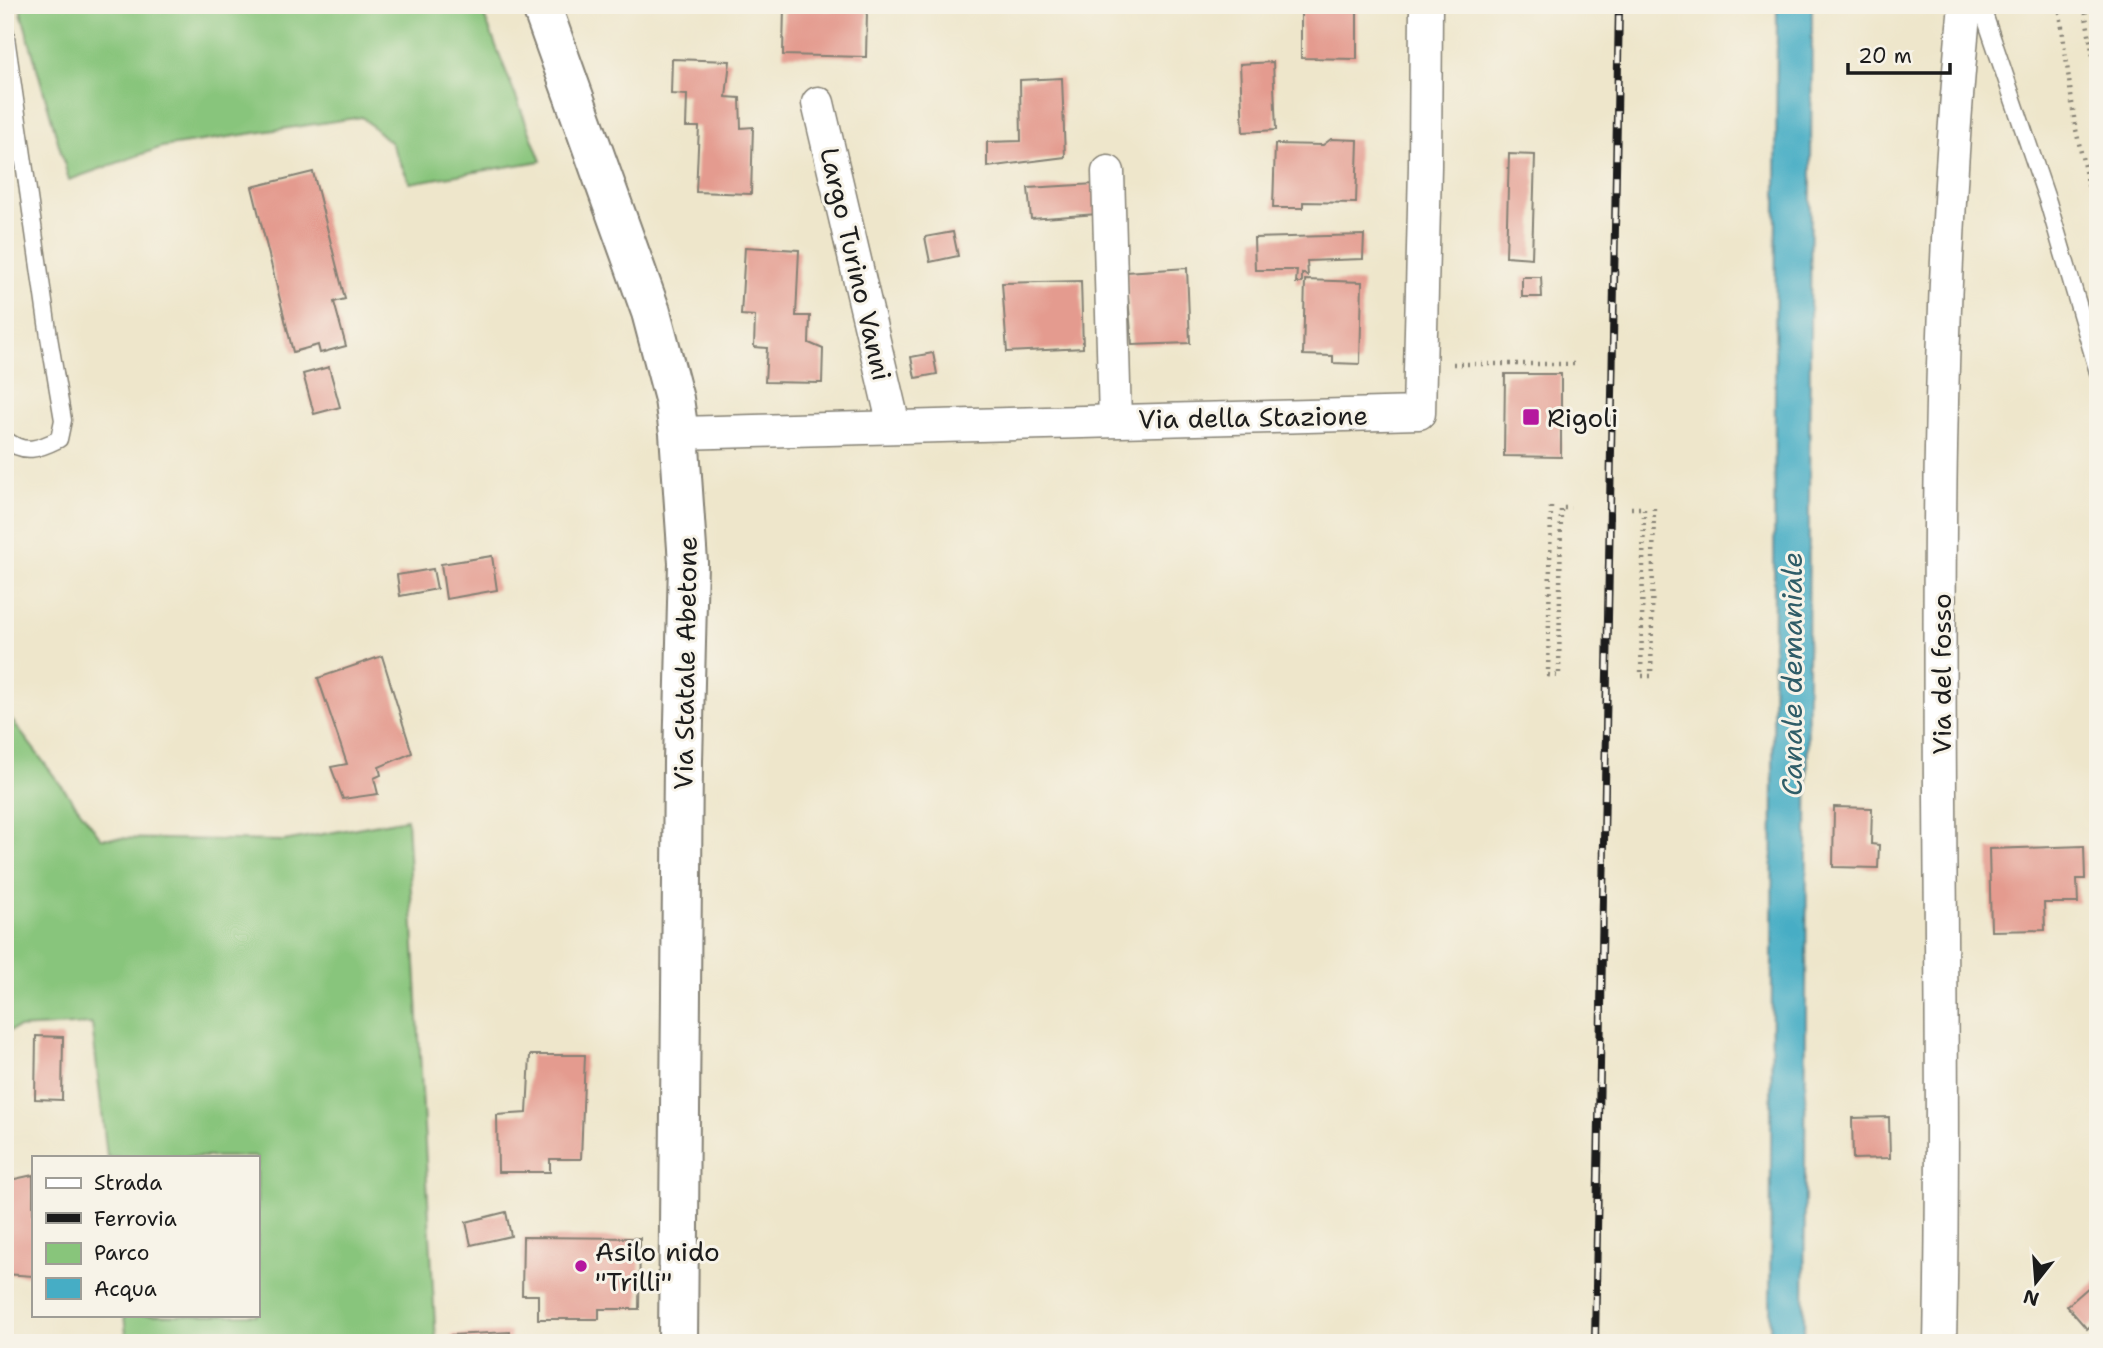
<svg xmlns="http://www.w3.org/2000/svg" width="2103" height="1348" viewBox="0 0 2103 1348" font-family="'Shantell Sans',sans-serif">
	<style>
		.green { fill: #88c57b; stroke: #52704c; stroke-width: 2 }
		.water { fill: #46adc5; stroke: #316470; stroke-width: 2 }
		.building { fill: #e49b8f }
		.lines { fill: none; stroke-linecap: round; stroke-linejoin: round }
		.lane-casing { stroke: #858174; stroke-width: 19 }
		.street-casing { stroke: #858174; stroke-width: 35 }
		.secondary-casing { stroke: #858174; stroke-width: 42 }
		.path { stroke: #858174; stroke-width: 4.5; stroke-dasharray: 2 5; stroke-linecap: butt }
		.lane { stroke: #fff; stroke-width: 16 }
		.street { stroke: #fff; stroke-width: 32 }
		.secondary { stroke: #fff; stroke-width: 38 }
		.rail-casing { stroke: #1c1c1c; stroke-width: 8 }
		.rail { stroke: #f7f3e8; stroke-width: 5; stroke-dasharray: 16; stroke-linecap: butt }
		.poi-dot { fill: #b5179e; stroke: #f7f3e8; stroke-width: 2.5 }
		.labels { text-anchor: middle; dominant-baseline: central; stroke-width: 6; stroke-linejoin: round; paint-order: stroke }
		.street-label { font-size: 26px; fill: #1c1c1c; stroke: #f7f3e8 }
		.poi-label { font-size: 26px; fill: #1c1c1c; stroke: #f7f3e8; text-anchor: start }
		.water-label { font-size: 28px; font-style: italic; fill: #2f5d68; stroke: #f7f3e8 }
	</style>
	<rect width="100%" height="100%" fill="#f7f3e8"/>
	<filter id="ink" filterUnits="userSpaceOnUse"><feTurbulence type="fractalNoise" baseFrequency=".0143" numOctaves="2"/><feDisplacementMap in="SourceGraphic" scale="14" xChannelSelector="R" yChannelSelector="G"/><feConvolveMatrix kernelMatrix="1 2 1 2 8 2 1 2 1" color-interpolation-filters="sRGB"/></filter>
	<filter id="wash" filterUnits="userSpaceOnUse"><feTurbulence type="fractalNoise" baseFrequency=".00686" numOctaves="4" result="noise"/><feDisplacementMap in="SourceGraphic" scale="28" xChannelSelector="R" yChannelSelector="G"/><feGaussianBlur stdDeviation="1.57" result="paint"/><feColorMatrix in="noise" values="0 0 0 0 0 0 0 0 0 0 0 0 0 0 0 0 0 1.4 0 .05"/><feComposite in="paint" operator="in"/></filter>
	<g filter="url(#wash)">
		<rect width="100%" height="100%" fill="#eee6cb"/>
		<g class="green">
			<path d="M21 5H480L541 161 410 183 391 143 362 117 162 147 69 180 21 12Z"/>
			<path d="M5 711 101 838 284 841 407 819 436 1343H127L124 1315H257V1157H107L92 1024 17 1028 5 1032Z"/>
		</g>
		<path class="water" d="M1777 5H1812L1804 1343H1770Z"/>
		<g id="blocks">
			<g class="building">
				<path d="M784 5H824L823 10 867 11 866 57 783 55Z"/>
				<path d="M1301 5H1357V59L1301 58Z"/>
				<path d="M672 59 730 61 726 97 740 98 741 128 753 127 751 194 696 192 699 127H686L687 95 671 94Z"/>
				<path d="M1273 62 1276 130 1243 132 1240 64Z"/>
				<path d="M1062 78 1065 157 987 167V142L1021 141 1020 80Z"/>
				<path d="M1331 139 1358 140 1356 203 1303 202V208H1273L1275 144 1323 145Z"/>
				<path d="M1509 154 1535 155 1532 258 1506 256Z"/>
				<path d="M313 172 345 299 334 302 346 346 320 353 318 345 293 352 252 187Z"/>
				<path d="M1095 184 1097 214 1031 219 1028 188Z"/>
				<path d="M953 232 958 256 930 262 925 237Z"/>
				<path d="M1364 235 1363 259 1307 261 1308 276 1302 273V283H1296L1297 270H1255L1254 238Z"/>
				<path d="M745 247 799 250 796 316H810L809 343 823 349 822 383 765 382 767 348 754 347 755 316 741 315Z"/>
				<path d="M1187 268 1190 343 1132 345 1126 272Z"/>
				<path d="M1522 277H1541L1542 297H1522Z"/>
				<path d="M1305 280 1362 282 1360 364 1333 363V356L1303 355Z"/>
				<path d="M1081 281 1083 348 1007 352 1002 283Z"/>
				<path d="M933 353 937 374 915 378 911 357Z"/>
				<path d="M329 367 340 407 314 414 303 374Z"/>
				<path d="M1505 374H1561V457L1504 456Z"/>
				<path d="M492 556 497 590 446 599 441 564Z"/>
				<path d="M433 569 437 589 400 596 397 575Z"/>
				<path d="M382 656 412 753 379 767 381 775 374 778 378 794 343 799 331 767 347 764 318 678Z"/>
				<path d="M1834 807 1872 808 1871 844 1879 845 1878 868 1833 867Z"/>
				<path d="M2084 846 2085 879H2077L2078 903H2044L2045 930 1991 931 1989 849Z"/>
				<path d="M36 1036 63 1037 62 1100 35 1099Z"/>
				<path d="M530 1055H585L581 1159H550V1172H498L497 1115 527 1113Z"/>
				<path d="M1889 1117 1890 1158 1853 1159 1852 1118Z"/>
				<path d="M33 1175V1276L5 1274V1209L10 1180Z"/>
				<path d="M506 1212 511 1236 471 1245 466 1222Z"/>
				<path d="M523 1237 640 1238 639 1309H599V1319H538V1295H522Z"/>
				<path d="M2098 1279V1319L2087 1329 2067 1306Z"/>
				<path d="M510 1332 511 1343H451V1335Z"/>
			</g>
		</g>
	</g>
	<g filter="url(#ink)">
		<use href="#blocks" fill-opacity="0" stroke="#858174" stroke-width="2"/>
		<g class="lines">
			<defs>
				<g id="lane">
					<path d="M1981 5 2048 202 2098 372"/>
					<path d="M5 30 49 337 63 420 59 439C39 449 24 455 5 439"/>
				</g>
				<g id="street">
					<path d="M818 103 894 426"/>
					<path d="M1108 172 1115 420"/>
					<path d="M679 433 1419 413 1425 166 1426 5"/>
					<path d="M1940 1343C1949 897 1921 449 1965 5"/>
				</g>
				<path id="secondary" d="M541 5 651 312 674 399 679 433 688 563 683 761 678 1343"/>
			</defs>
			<use href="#lane" class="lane-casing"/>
			<use href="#street" class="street-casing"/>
			<use href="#secondary" class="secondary-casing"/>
			<g class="path">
				<path d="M2059 5 2075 125 2098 230"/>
				<path d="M2084 5 2098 85"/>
				<path d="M1453 364H1574"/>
				<path d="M1551 507 1548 675 1559 676 1561 508H1571"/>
				<path d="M1631 508H1644L1641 676H1651L1654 505"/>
			</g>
			<use href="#lane" class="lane"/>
			<use href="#street" class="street"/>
			<use href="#secondary" class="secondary"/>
			<defs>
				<path id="rail" d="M1595 1343 1619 5"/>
			</defs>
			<use href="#rail" class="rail-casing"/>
			<use href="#rail" class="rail"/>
		</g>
	</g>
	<g class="poi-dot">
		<rect x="1522" y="408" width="18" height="18" rx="3.5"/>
		<circle cx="581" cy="1266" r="7"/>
	</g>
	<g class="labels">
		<g class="street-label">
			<text transform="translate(856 264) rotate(77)">Largo Turino Vanni</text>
			<text transform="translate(1253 417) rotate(-1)">Via della Stazione</text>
			<text transform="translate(685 663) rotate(-89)">Via Statale Abetone</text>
			<text transform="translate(1941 674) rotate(-90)">Via del fosso</text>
		</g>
		<g class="poi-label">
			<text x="1547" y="417">Rigoli</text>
			<text x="595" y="1251">Asilo nido<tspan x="595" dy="30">"Trilli"</tspan></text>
		</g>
		<g class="water-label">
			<text transform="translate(1792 674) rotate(-90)">Canale demaniale</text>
		</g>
	</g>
	<rect width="2103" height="1348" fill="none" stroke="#f7f3e8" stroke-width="28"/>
	<rect x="32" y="1156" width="228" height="161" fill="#f7f3e8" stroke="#9f9d96" stroke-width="2"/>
	<rect x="46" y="1178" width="35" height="10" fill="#ffffff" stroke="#9f9d96" stroke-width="2"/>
	<text x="94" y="1190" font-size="21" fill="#1c1c1c">Strada</text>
	<rect x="46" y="1213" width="35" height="10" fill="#1c1c1c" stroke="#9f9d96" stroke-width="2"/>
	<text x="94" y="1226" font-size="21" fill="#1c1c1c">Ferrovia</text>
	<rect x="46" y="1243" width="35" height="21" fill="#88c57b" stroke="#9f9d96" stroke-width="2"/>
	<text x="94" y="1260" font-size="21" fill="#1c1c1c">Parco</text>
	<rect x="46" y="1278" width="35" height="21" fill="#46adc5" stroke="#9f9d96" stroke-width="2"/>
	<text x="94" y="1296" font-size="21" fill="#1c1c1c">Acqua</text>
	<g transform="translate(2036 1282) rotate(197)" stroke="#f7f3e8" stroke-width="5" paint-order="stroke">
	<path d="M0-5L12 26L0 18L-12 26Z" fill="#1c1c1c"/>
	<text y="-10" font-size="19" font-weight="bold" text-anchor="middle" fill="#1c1c1c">N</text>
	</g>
	<path d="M1848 63v10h102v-10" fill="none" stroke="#1c1c1c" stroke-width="3.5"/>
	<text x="1858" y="63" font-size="21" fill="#1c1c1c" stroke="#f7f3e8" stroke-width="5" paint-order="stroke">20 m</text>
</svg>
